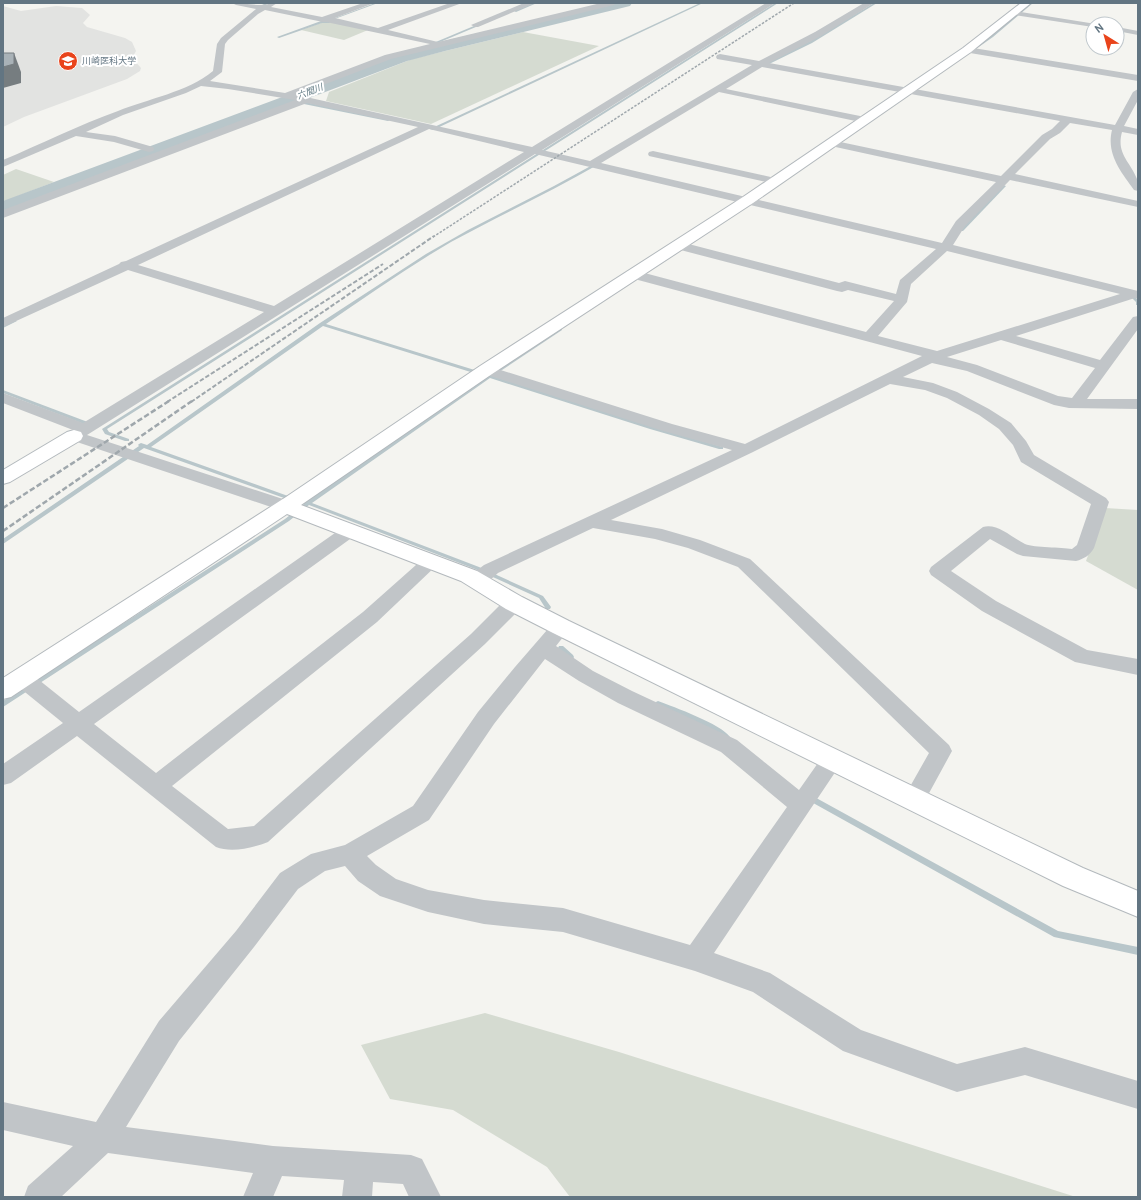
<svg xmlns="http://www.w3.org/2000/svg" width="1141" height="1200" viewBox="0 0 1141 1200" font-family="Overpass,'Noto Sans JP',sans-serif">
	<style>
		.built { fill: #e2e3e1 }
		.green { fill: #d5dbd1 }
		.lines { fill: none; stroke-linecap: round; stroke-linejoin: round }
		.stream { fill: #b8c6ca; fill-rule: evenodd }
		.river { fill: #b8c6ca; fill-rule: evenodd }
		.secondary-casing { stroke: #b3b9bd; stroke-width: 2 }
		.street { fill: #c1c5c8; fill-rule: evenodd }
		.secondary { fill: #fff; fill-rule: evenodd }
		.rail-far2 { stroke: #9fa7ac; stroke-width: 1.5; stroke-dasharray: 2.5 1.5; stroke-linecap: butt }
		.rail-far1 { stroke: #9fa7ac; stroke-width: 2; stroke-dasharray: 4.5 2; stroke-linecap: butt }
		.rail { stroke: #9fa7ac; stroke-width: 2.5; stroke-dasharray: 5.5 2.5; stroke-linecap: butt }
		.shaded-wall { fill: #767d80 }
		.building { fill: #a9b2b7; stroke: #767d80 }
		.labels { text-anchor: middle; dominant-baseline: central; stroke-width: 4; stroke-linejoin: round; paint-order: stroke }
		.far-poi-label { font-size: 9px; fill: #627582; stroke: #fff; text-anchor: start }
		.far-water-label { font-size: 9px; font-style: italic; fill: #5d7780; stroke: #fff }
	</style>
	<rect width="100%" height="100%" fill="#f4f4f0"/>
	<path class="built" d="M3 6 21 11 56 6 82 8 90 15 83 23 87 27 125 38 132 42 136 51 132 58 141 68 140 71 127 79 24 117 3 127Z"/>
	<g class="green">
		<path d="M327 21 368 30 344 40 301 30Z"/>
		<path d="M523 32 599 46 431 124 326 101 329 92 412 59Z"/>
		<path d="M16 169 54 182 5 201 3 200V175Z"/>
		<path d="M1105 508 1138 510V590L1086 561Z"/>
		<path d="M485 1013 619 1052 1076 1197H570L547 1167 453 1110 390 1099 361 1045Z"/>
	</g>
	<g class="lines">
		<g class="stream">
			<path d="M266 3H269L264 6 262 5Z"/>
			<path d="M375 3H378L329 21 330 23H322L279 38 277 37 321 21H327Z"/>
			<path d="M534 3H537L516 12 514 11Z"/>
			<path d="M700 3H703L433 130 430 129Z"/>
			<path d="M775 3H778L107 429 109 432 129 439V441H125L105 434 102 429Z"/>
			<path d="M874 3H877L812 43 763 67 761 66 810 41Z"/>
			<path d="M1031 3H1033L993 37 973 51H971V49L991 35Z"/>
			<path d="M481 23 483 24 433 45 431 44Z"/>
			<path d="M290 99 388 119 390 120 388 121 289 101Z"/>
			<path d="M598 162 600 163 599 164C551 192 500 215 451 242 408 267 367 296 326 324L481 372V374H477L323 326 151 447 288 496 307 501 486 377V375H489L558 328H562V330L493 376 654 427 723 447V449H719L650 429 490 378 312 503 479 567 543 596 551 607 550 609H546L539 598 475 569 309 505 289 521 3 707V701L285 519 304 504 284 498 144 448 3 544V539L139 446 138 445 139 444 141 443 147 445 320 323 426 254 468 230 554 186Z"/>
			<path d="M1003 185 1006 186 963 231H961V229Z"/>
			<path d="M1133 297H1135L1138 300V305H1136V302L1132 298Z"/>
			<path d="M13 320 17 321 3 328V325Z"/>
			<path d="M3 390 93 424V425L91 426H89L3 393Z"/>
			<path d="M559 646H563L573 655 574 657 573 659H569L559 650 558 648Z"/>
			<path d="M658 701C674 707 721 724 730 737L729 739 727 740 725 739 700 724 656 706 655 704 656 702Z"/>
			<path d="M809 794 1058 931 1138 947V955L1054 937 806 799 805 797 806 795Z"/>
		</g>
		<path class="river" d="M607 3H632L630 6 445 51 407 61 3 214V201L395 55 440 42Z"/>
		<defs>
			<g id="secondary">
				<path d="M1021 3H1031L971 52 753 203 492 374 301 505 477 571 522 597 569 621 1083 868 1138 891V917L1063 886 553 633 506 609 461 581 287 514 11 697 3 699V678L286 497 480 366 743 197 963 48Z"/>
				<path d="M74 430 81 432 83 436 81 440 10 482 3 484V470L67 432Z"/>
			</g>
		</defs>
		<use href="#secondary" class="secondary-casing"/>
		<g class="street">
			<path d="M232 3C242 3 252 5 261 5 266 5 271 3 277 3L271 7 322 17 363 3H374L335 18 378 28 450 3H462L388 30 438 42 601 3H615L614 5 391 59 297 95 532 147 766 3H775L542 150 590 161 752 65 717 59 716 57 717 55 720 54 759 61 815 32 864 3H874L821 36 769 63 1115 125 1133 92 1138 89V100L1124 126 1138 129V135L1122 132C1116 154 1130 161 1137 179 1139 182 1138 188 1138 191L1134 190C1121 172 1106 154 1112 130L1070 123 1060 133 1050 139 1015 174 1138 201V207L1010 180 965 226 953 245 1138 291V299L1135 298 1016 336 1100 360 1133 317 1138 316V329L1087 399H1138V409L1069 408 1054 405 967 371 932 363 903 377 933 383 957 392 989 409 1011 423 1026 441 1034 455 1106 498 1109 502 1094 548C1090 555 1084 559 1076 561L1023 556 1017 554 990 539 951 571 996 601 1087 650 1138 659V675L1075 662 982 611 931 575 929 571 931 567 983 527C998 523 1012 538 1025 544 1035 548 1061 547 1072 549L1077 545 1091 504 1021 462 1013 445 999 429 979 415 947 398 925 390 890 384 753 452 611 520 662 529 700 540 750 559 949 745 952 751 922 806 914 809 906 806 903 799 929 753 738 567 688 548 655 539 593 528 498 573C489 581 483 588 471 585L469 580 471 575 484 565 732 450 660 430 481 373 479 370 481 367 486 366 491 367 672 424 745 444 922 356 627 277 626 274 627 271H637L866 332 894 301 848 290 842 292 837 291 673 248 671 245 673 242 677 241 839 283 845 281 896 294 900 280 936 249 535 154 87 435 292 502 295 506 292 510 286 512 280 510 68 439 66 436 73 430 3 403V393L83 423 264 312 128 270 3 327V318L119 264 121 262 126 261 418 127 307 103 3 218V210L295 100 228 89 201 86 186 93 123 115 86 132 115 136 153 147 154 149 153 151 149 152 114 142 76 136 3 167V160C41 144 79 125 118 111 147 99 188 92 213 71L217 44 221 38 256 9 236 5ZM265 10 323 22H326L430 44 385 55 285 93 210 81 222 72 225 44 228 40 258 14ZM762 67 1060 121 1052 129 1042 135 1001 176 831 140 827 141 826 143 831 146 996 182 956 221 942 243 601 163 719 92 865 123 870 120 865 117 726 89ZM429 129 524 152 274 306 138 265ZM947 251 1120 294 937 351 878 336 907 302 911 284ZM1001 340 1095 368 1072 398 1058 396 977 365 947 357Z"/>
			<path d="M524 3H535L478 27H475L471 25Z"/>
			<path d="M1012 11H1015L1096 24H1093V27L1015 15 1011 13Z"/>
			<path d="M1117 27 1138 31V35L1117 31Z"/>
			<path d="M967 47 1138 75V81L964 52 963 50Z"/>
			<path d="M653 151 775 178 781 181 775 184 649 156 648 154 649 152Z"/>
			<path d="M351 524 357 526 360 530 357 534 94 724 156 773 363 612 425 557 431 555 437 557 440 561 437 565 377 622 172 786 228 829 254 826 471 634 507 598 514 596 521 598 524 603 521 608 485 644 268 842C253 848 231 853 216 847L77 736 11 783 3 785V764L63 723 15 684 12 678 15 672 22 670 29 672 79 712 345 526Z"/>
			<path d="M561 620 568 622 571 627 556 646 593 671 632 691 737 740 799 790 825 753 833 750 841 753 844 759 714 953 770 973 861 1030 957 1064 1025 1047 1138 1081V1109L1025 1075 957 1092 843 1051 753 992 695 971 563 932 484 924 428 912 380 896 358 881 345 866 325 871 298 889 254 947 179 1041 126 1127 273 1146 411 1155 422 1159 441 1197H409L403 1184 373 1182 372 1197H342L344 1180 282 1176 273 1197H243L253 1173 108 1153 61 1197H24L28 1186 73 1146 3 1130V1102L96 1122 159 1021 236 931 280 873 311 854 345 845 413 806 478 712 515 667 554 622ZM545 659 579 681 618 703 721 752 787 807 690 945 563 908 484 900 428 890 396 879 376 865 367 856 429 820 494 724Z"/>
		</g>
		<use href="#secondary" class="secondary"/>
		<path class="rail-far2" d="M433 237 794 3"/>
		<g class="rail-far1">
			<path d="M167 402 383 264"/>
			<path d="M191 402 434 236"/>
		</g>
		<g class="rail">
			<path d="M3 508 169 401"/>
			<path d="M3 531 192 401"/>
		</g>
	</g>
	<path class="shaded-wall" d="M14 53 21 72V83L3 88V67Z"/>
	<path class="building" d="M3 53H14V64L3 67Z"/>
	<defs>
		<symbol id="university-disc" viewBox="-11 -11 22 22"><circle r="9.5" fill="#e9441b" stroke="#fff"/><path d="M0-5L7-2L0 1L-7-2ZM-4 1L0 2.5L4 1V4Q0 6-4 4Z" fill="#fff"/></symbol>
	</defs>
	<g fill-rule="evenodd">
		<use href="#university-disc" x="57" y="50" width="22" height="22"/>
	</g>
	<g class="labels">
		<g class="far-poi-label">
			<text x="82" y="61">川崎医科大学</text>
		</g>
		<g class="far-water-label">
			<text transform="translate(310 92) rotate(-21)">六間川</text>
		</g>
	</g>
	<rect width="1141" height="1200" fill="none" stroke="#627582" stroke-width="8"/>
	<g transform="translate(1105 36) rotate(323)"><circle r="19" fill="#ffffff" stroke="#c0c8cd"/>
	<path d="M0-3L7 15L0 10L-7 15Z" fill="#e9441b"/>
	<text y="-6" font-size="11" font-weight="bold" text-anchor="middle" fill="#627582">N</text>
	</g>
</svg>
